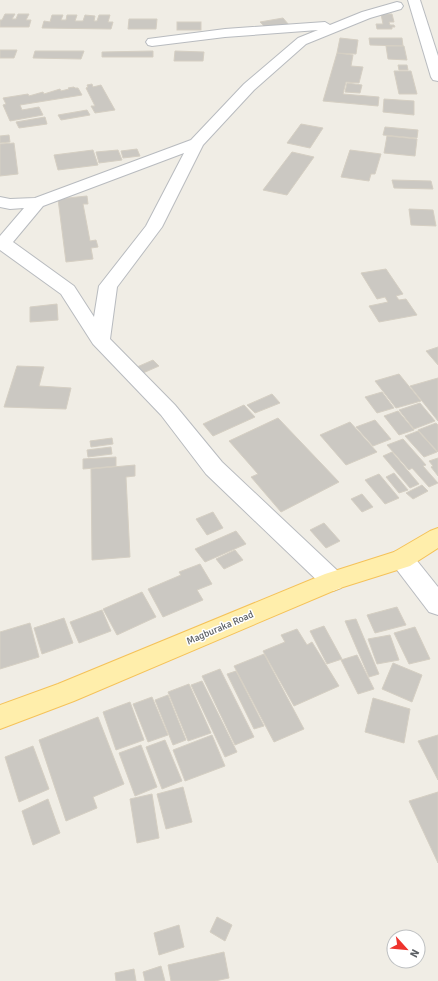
<svg xmlns="http://www.w3.org/2000/svg" width="438" height="981" viewBox="0 0 438 981" font-family="Signika,sans-serif">
	<style>
		.building { fill: #cbc8c2; stroke: #d5cfc3 }
		.lines { fill: none; stroke-linecap: round; stroke-linejoin: round }
		.minor-casing { stroke: #b8bbbf; stroke-width: 2 }
		.tertiary-casing { stroke: #b8bbbf; stroke-width: 2 }
		.secondary-casing { stroke: #b7babf; stroke-width: 2 }
		.primary-casing { stroke: #f5c259; stroke-width: 2 }
		.minor { fill: #fff; fill-rule: evenodd }
		.tertiary { fill: #fff; fill-rule: evenodd }
		.secondary { fill: #fff; fill-rule: evenodd }
		.primary { fill: #ffeeab; fill-rule: evenodd }
		.labels { text-anchor: middle; dominant-baseline: central; stroke-width: 3; stroke-linejoin: round; paint-order: stroke }
		.street-label { font-size: 10px; fill: #5d6166; stroke: #fff }
	</style>
	<rect width="100%" height="100%" fill="#f0ede5"/>
	<g class="building">
		<path d="M5 14H15L12 19H16L18 14H29L26 20H31L29 27H0V20H2Z"/>
		<path d="M381 14H392L394 22H389L390 25H394L395 27H392V29H377L376 24H383Z"/>
		<path d="M52 15H63L61 20H66L67 15H77L75 21H83L85 15 95 16 94 21H97L99 15H110L108 22H113L111 29 42 28 44 21 50 22Z"/>
		<path d="M283 18 289 25 266 28 260 22Z"/>
		<path d="M129 19H157L156 29H128Z"/>
		<rect x="177" y="22" width="24" height="8"/>
		<path d="M340 38 358 40 356 54 337 53Z"/>
		<path d="M369 38H402L403 46 370 45Z"/>
		<path d="M386 46H404L407 60 388 59Z"/>
		<path d="M0 50H17L14 58H0Z"/>
		<path d="M35 51H84L81 59 33 58Z"/>
		<path d="M153 51V57H102V52Z"/>
		<path d="M175 51 204 52 203 61H174Z"/>
		<path d="M337 53 353 55 351 66 363 67 359 83 346 82 343 94 379 97 378 106 323 101Z"/>
		<path d="M398 65H407L408 70H399Z"/>
		<path d="M394 71H411L417 94H399Z"/>
		<path d="M347 83 362 85 360 93 345 92Z"/>
		<path d="M92 84 93 87 101 85 115 110 95 113 91 106H95L86 88 88 87 87 85Z"/>
		<path d="M74 87 75 88H78L82 95 20 105 22 110 39 107 43 115 10 121 3 105 6 104 3 98 28 94 29 96 43 92 44 94 60 89 61 91 69 89 68 88Z"/>
		<path d="M384 99 414 101V115L383 112Z"/>
		<path d="M87 110 90 115 61 120 58 115Z"/>
		<path d="M45 117 47 124 19 128 16 122Z"/>
		<path d="M301 124 323 128 310 148 287 143Z"/>
		<path d="M385 127 418 130 417 138 383 135Z"/>
		<path d="M9 135 10 142 0 143V136Z"/>
		<path d="M387 136 417 139 415 156 384 153Z"/>
		<path d="M14 143 18 174 0 176V144Z"/>
		<path d="M137 149 140 156 123 158 121 151Z"/>
		<path d="M93 150 98 165 58 170 54 155Z"/>
		<path d="M118 150 122 160 99 163 96 152Z"/>
		<path d="M350 150 381 154 375 174H371L369 181 341 177Z"/>
		<path d="M292 152 314 157 287 195 263 190Z"/>
		<path d="M392 180 431 181 433 189 394 188Z"/>
		<path d="M87 196 88 204H83L90 241 96 240 98 247 91 248 93 259 66 262 58 199Z"/>
		<path d="M409 209 433 210 436 226 411 225Z"/>
		<path d="M386 269 403 294 396 296 399 300 406 299 417 315 379 322 369 306 388 302 385 297 377 299 361 273Z"/>
		<path d="M57 304 58 320 30 322V307Z"/>
		<path d="M438 347V365L426 351Z"/>
		<path d="M153 360 159 366 143 373 137 367Z"/>
		<path d="M17 366 44 367 39 386 71 388 66 409 4 407Z"/>
		<path d="M399 374 421 401 396 408 375 381Z"/>
		<path d="M438 378V421L410 386Z"/>
		<path d="M382 392 394 408 377 413 365 397Z"/>
		<path d="M272 394 280 403 255 413 247 405Z"/>
		<path d="M420 403 435 421 414 429 399 410Z"/>
		<path d="M244 405 255 417 213 436 203 424Z"/>
		<path d="M398 411 414 430 399 435 384 416Z"/>
		<path d="M278 418 339 482 281 512 251 477 258 474 229 441Z"/>
		<path d="M375 420 391 439 373 446 356 427Z"/>
		<path d="M350 422 377 452 346 465 320 435Z"/>
		<path d="M436 423 438 425V452L418 430Z"/>
		<path d="M418 431 437 452 424 457 405 436Z"/>
		<path d="M112 438 113 444 91 447 90 441Z"/>
		<path d="M403 439 426 465 423 466 438 483 429 487 412 468 409 470 387 445Z"/>
		<path d="M111 447 112 454 88 457 87 450Z"/>
		<path d="M392 452 419 484 410 488 383 456Z"/>
		<path d="M116 457V466L83 469V459Z"/>
		<path d="M438 458V476L431 467 433 466 429 461Z"/>
		<path d="M135 465V476L126 477 130 557 92 560 91 469Z"/>
		<path d="M394 473 408 490 399 493 386 477Z"/>
		<path d="M379 474 399 498 385 504 365 480Z"/>
		<path d="M422 485 428 491 413 499 406 493Z"/>
		<path d="M362 494 373 507 362 512 351 499Z"/>
		<path d="M213 512 223 528 207 535 196 519Z"/>
		<path d="M324 523 340 541 326 548 310 530Z"/>
		<path d="M236 531 246 544 205 562 195 549Z"/>
		<path d="M235 550 243 560 224 569 216 559Z"/>
		<path d="M200 564 212 584 197 590 203 600 163 617 148 589 181 575 179 572Z"/>
		<path d="M142 592 156 617 117 635 103 609Z"/>
		<path d="M397 607 406 625 375 633 367 615Z"/>
		<path d="M102 610 111 631 79 643 70 622Z"/>
		<path d="M64 618 73 643 42 654 34 628Z"/>
		<path d="M356 619 379 674 369 677 345 621Z"/>
		<path d="M30 623 39 657 0 669V632Z"/>
		<path d="M324 626 342 659 327 664 310 631Z"/>
		<path d="M415 627 430 659 409 664 394 633Z"/>
		<path d="M297 629 307 645 312 642 339 686 294 706 263 651 285 642 281 635Z"/>
		<path d="M390 635 399 660 377 664 368 639Z"/>
		<path d="M264 654 304 729 274 742 234 666Z"/>
		<path d="M357 655 374 689 358 694 341 660Z"/>
		<path d="M393 663 422 675 412 702 382 689Z"/>
		<path d="M220 669 254 737 235 745 202 676Z"/>
		<path d="M236 671 264 726 254 729 227 674Z"/>
		<path d="M202 681 237 752 225 757 191 685Z"/>
		<path d="M189 684 211 733 188 741 168 692Z"/>
		<path d="M168 695 186 740 173 745 155 700Z"/>
		<path d="M152 697 168 735 148 742 133 704Z"/>
		<path d="M373 698 410 709 404 743 365 732Z"/>
		<path d="M130 702 144 740 116 750 103 712Z"/>
		<path d="M98 717 124 784 93 797 97 808 66 821 39 740Z"/>
		<path d="M212 735 225 766 185 781 173 750Z"/>
		<path d="M438 735V780L418 741Z"/>
		<path d="M165 740 182 781 162 789 146 747Z"/>
		<path d="M141 745 157 787 135 796 119 753Z"/>
		<path d="M33 746 49 789 19 802 5 757Z"/>
		<path d="M183 787 192 822 166 829 157 794Z"/>
		<path d="M438 792V863L409 801Z"/>
		<path d="M152 794 159 838 137 843 130 799Z"/>
		<path d="M48 799 60 833 33 845 22 811Z"/>
		<path d="M217 917 232 925 225 941 210 932Z"/>
		<path d="M179 925 184 947 159 955 154 933Z"/>
		<path d="M224 952 229 978 215 981H171L168 965Z"/>
		<path d="M161 966 165 981H145L143 972Z"/>
		<path d="M134 969 136 981H116L115 973Z"/>
	</g>
	<g class="lines">
		<defs>
			<path id="minor" d="M397 2 401 3 403 6 401 9 370 18 306 44 254 90 203 145 162 227 117 287 110 339 175 405 222 462 341 574 345 581 341 588 333 591 325 588 206 474 161 415 93 344 61 294 0 250V236L24 208 10 209 0 207V197L10 199 35 198 191 140 244 84 298 38 318 30 225 37 152 46 148 45 146 42 148 39 225 29 325 22 330 25 362 12ZM184 153 146 226 99 286 94 317 74 286 13 242 43 206Z"/>
			<path id="tertiary" d="M408 0H420L438 56V81L433 80 431 77Z"/>
			<path id="secondary" d="M402 550 410 552 438 587V615L429 612 394 566 390 559 394 552Z"/>
			<path id="primary" d="M438 528V548L410 566 340 588 74 701 0 729V705L58 684 325 574 394 552 430 531Z"/>
		</defs>
		<use href="#minor" class="minor-casing"/>
		<use href="#tertiary" class="tertiary-casing"/>
		<use href="#secondary" class="secondary-casing"/>
		<use href="#primary" class="primary-casing"/>
		<use href="#minor" class="minor"/>
		<use href="#tertiary" class="tertiary"/>
		<use href="#secondary" class="secondary"/>
		<use href="#primary" class="primary"/>
	</g>
	<g class="labels">
		<g class="street-label">
			<text transform="translate(220 628) rotate(-23)">Magburaka Road</text>
		</g>
	</g>
	<g transform="translate(406 949) rotate(117)"><circle r="19" fill="#ffffff" stroke="#bec0c2"/>
	<path d="M0-3L7 15L0 10L-7 15Z" fill="#ee332d"/>
	<text y="-6" font-size="11" font-weight="bold" text-anchor="middle" fill="#5d6166">N</text>
	</g>
</svg>
